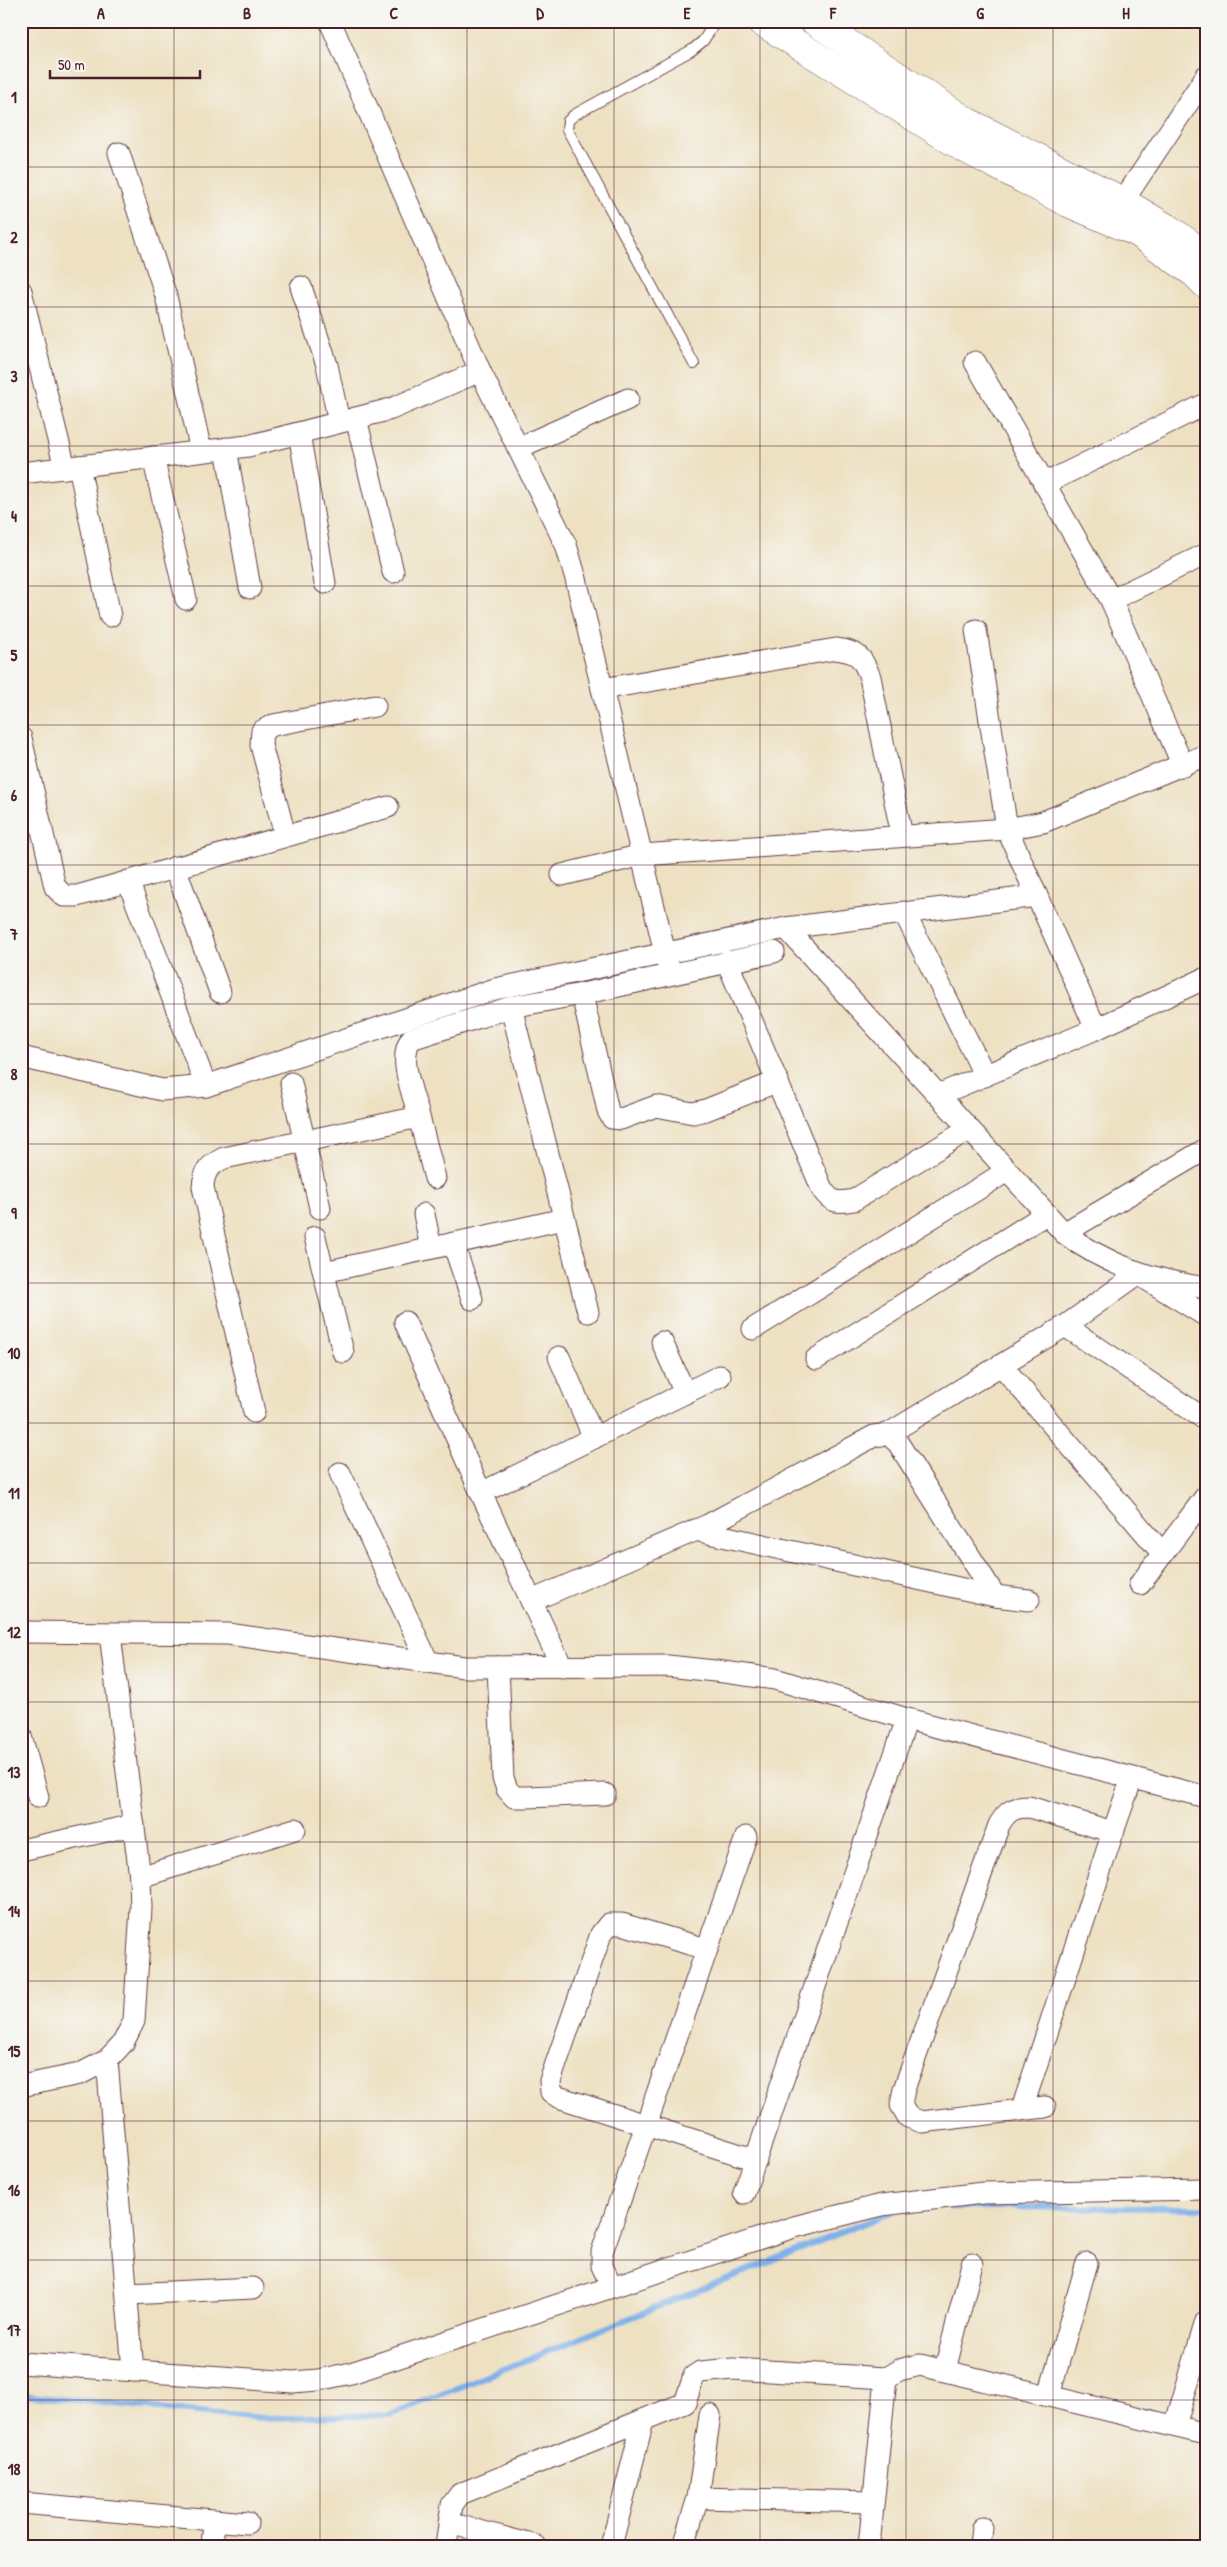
<svg xmlns="http://www.w3.org/2000/svg" width="1227" height="2567" viewBox="0 0 1227 2567" font-family="'Patrick Hand',sans-serif">
	<style>
		.lines { fill: none; stroke-linecap: round; stroke-linejoin: round }
		.stream { stroke: #7eb0ea; stroke-width: 6 }
		.lane-casing { stroke: #633c42; stroke-width: 12 }
		.street-casing { stroke: #633c42; stroke-width: 23 }
		.secondary-casing { stroke: #633c42; stroke-width: 29 }
		.lane { stroke: #fff; stroke-width: 10 }
		.street { stroke: #fff; stroke-width: 21 }
		.secondary { stroke: #fff; stroke-width: 28 }
		.grid { fill: none; stroke: #4a1f2b; stroke-width: 1; stroke-opacity: 0.55 }
		.neatline { fill: none; stroke: #4a1f2b; stroke-width: 2 }
		.grid-label { font-size: 16px; text-anchor: middle; font-weight: bold; fill: #4a1f2b }
	</style>
	<rect width="100%" height="100%" fill="#f6f6f2"/>
	<filter id="ink" filterUnits="userSpaceOnUse"><feTurbulence type="fractalNoise" baseFrequency=".02" numOctaves="2"/><feDisplacementMap in="SourceGraphic" scale="10" xChannelSelector="R" yChannelSelector="G"/><feConvolveMatrix kernelMatrix="1 2 1 2 8 2 1 2 1" color-interpolation-filters="sRGB"/></filter>
	<filter id="wash" filterUnits="userSpaceOnUse"><feTurbulence type="fractalNoise" baseFrequency=".0096" numOctaves="4" result="noise"/><feDisplacementMap in="SourceGraphic" scale="20" xChannelSelector="R" yChannelSelector="G"/><feGaussianBlur stdDeviation="1.12" result="paint"/><feColorMatrix in="noise" values="0 0 0 0 0 0 0 0 0 0 0 0 0 0 0 0 0 1.4 0 .05"/><feComposite in="paint" operator="in"/></filter>
	<g filter="url(#wash)">
		<rect width="100%" height="100%" fill="#eee1c2"/>
		<g class="lines">
			<g class="stream">
				<path d="M951 2207 1206 2208"/>
				<path d="M21 2395 262 2418 390 2415 892 2212"/>
			</g>
		</g>
	</g>
	<g filter="url(#ink)">
		<g class="lines">
			<defs>
				<path id="lane" d="M694 364 567 129 568 121 574 115 692 50 703 41 716 21"/>
				<g id="street">
					<path d="M330 21 480 371 566 545 576 579 670 974"/>
					<path d="M119 153 166 296 201 451"/>
					<path d="M1115 213 1206 76"/>
					<path d="M301 287 327 365 339 422"/>
					<path d="M21 291 65 468"/>
					<path d="M975 362 1111 600 1183 766"/>
					<path d="M356 418 393 572"/>
					<path d="M299 433 325 583"/>
					<path d="M226 448 250 588"/>
					<path d="M518 448 628 399"/>
					<path d="M153 457 186 599"/>
					<path d="M79 466 110 616"/>
					<path d="M21 473 248 446 391 409 480 371"/>
					<path d="M1044 484 1206 404"/>
					<path d="M1111 600 1206 554"/>
					<path d="M976 630 1007 829 1096 1029"/>
					<path d="M602 689 836 649C858 652 862 656 870 677L902 836"/>
					<path d="M21 738 55 887 64 896H77L388 807"/>
					<path d="M285 835 261 745 262 731 273 725 375 706"/>
					<path d="M175 867 220 992"/>
					<path d="M562 875 642 855 1007 829 1043 822 1206 755"/>
					<path d="M128 881 206 1086"/>
					<path d="M904 912 985 1076"/>
					<path d="M786 928 1037 896"/>
					<path d="M727 961 822 1189C831 1203 838 1203 854 1200L969 1129"/>
					<path d="M582 994 608 1111 612 1118 621 1119 656 1106 693 1113 706 1110 778 1081"/>
					<path d="M21 1057 162 1090 206 1086 495 989 786 928 1064 1233C1106 1265 1153 1280 1206 1288"/>
					<path d="M291 1083 320 1208"/>
					<path d="M938 1095 1096 1029 1206 978"/>
					<path d="M419 1117 435 1178"/>
					<path d="M424 1214 431 1248"/>
					<path d="M1064 1233 1206 1149"/>
					<path d="M315 1237 343 1352"/>
					<path d="M453 1243 472 1299"/>
					<path d="M324 1272 564 1219"/>
					<path d="M588 1312 511 1007 582 994 774 952"/>
					<path d="M405 1322 481 1493 562 1667"/>
					<path d="M1065 1326 1206 1420"/>
					<path d="M753 1329 1007 1171"/>
					<path d="M662 1342 685 1393"/>
					<path d="M559 1357 594 1438"/>
					<path d="M816 1359 1046 1214"/>
					<path d="M1001 1365 1163 1554"/>
					<path d="M254 1412 203 1187C204 1170 210 1165 224 1158L419 1117C414 1095 397 1060 411 1039L511 1007"/>
					<path d="M888 1434 1065 1326 1138 1274 1206 1316"/>
					<path d="M340 1473 428 1662"/>
					<path d="M481 1493 720 1376"/>
					<path d="M695 1530 995 1596 1029 1600"/>
					<path d="M1140 1584 1206 1496"/>
					<path d="M531 1601 708 1525 874 1436 888 1434 898 1443 995 1596"/>
					<path d="M21 1632 228 1634 464 1667 668 1666 724 1672 775 1679 907 1719 1206 1797"/>
					<path d="M498 1667 503 1778 507 1789 514 1797H526L605 1794"/>
					<path d="M21 1736 38 1797"/>
					<path d="M21 1850 134 1825"/>
					<path d="M140 1877 295 1829"/>
					<path d="M706 1949 622 1924H609L601 1934 550 2081 551 2092 558 2097 756 2160"/>
					<path d="M107 2060 133 2371"/>
					<path d="M21 2086 80 2074 107 2060 123 2043 134 2021 141 1908 140 1877 110 1634"/>
					<path d="M1045 2107 922 2122 908 2117 901 2105 904 2089 999 1825C1007 1811 1013 1807 1029 1807L1113 1832 1132 1778"/>
					<path d="M1022 2109 1113 1832"/>
					<path d="M744 2193 907 1719"/>
					<path d="M612 2287 602 2266V2252L746 1837"/>
					<path d="M128 2294 253 2288"/>
					<path d="M21 2363 293 2382 318 2380 351 2373 794 2227 882 2205 983 2193 1206 2189"/>
					<path d="M945 2370 972 2264"/>
					<path d="M1049 2395 1087 2263"/>
					<path d="M1175 2426 1206 2321"/>
					<path d="M698 2498 873 2502"/>
					<path d="M21 2503 247 2523"/>
					<path d="M449 2523 536 2546"/>
					<path d="M212 2546 214 2521"/>
					<path d="M446 2546 452 2505 460 2494 685 2403 694 2376 700 2372 733 2369 886 2378 899 2370 920 2365 1206 2434"/>
					<path d="M611 2546 643 2421"/>
					<path d="M683 2546 698 2498 710 2415"/>
					<path d="M869 2546 886 2378"/>
					<path d="M980 2546 982 2528"/>
				</g>
				<g id="secondary">
					<path d="M760 21 962 147 1068 203 1138 233 1195 274 1206 285"/>
					<path d="M814 21 968 122 1122 201 1169 229 1206 255"/>
				</g>
			</defs>
			<use href="#lane" class="lane-casing"/>
			<use href="#street" class="street-casing"/>
			<use href="#secondary" class="secondary-casing"/>
			<use href="#lane" class="lane"/>
			<use href="#street" class="street"/>
			<use href="#secondary" class="secondary"/>
		</g>
	</g>
	<path class="grid" d="M174 21V2546M320 21V2546M467 21V2546M614 21V2546M760 21V2546M906 21V2546M1053 21V2546M21 167H1206M21 307H1206M21 446H1206M21 586H1206M21 725H1206M21 865H1206M21 1004H1206M21 1144H1206M21 1283H1206M21 1423H1206M21 1563H1206M21 1702H1206M21 1842H1206M21 1981H1206M21 2121H1206M21 2260H1206M21 2400H1206"/>
	<rect width="1227" height="2567" fill="none" stroke="#f6f6f2" stroke-width="55"/>
	<path d="M50 70v8h150v-8" fill="none" stroke="#4a1f2b" stroke-width="2.5"/>
	<text x="58" y="70" font-size="15" fill="#4a1f2b" stroke="#f6f6f2" stroke-width="4" paint-order="stroke">50 m</text>
	<rect x="28" y="28" width="1172" height="2512" class="neatline"/>
	<g class="grid-label">
		<text x="101" y="19">A</text>
		<text x="247" y="19">B</text>
		<text x="394" y="19">C</text>
		<text x="540" y="19">D</text>
		<text x="687" y="19">E</text>
		<text x="833" y="19">F</text>
		<text x="980" y="19">G</text>
		<text x="1126" y="19">H</text>
		<text x="14" y="103">1</text>
		<text x="14" y="243">2</text>
		<text x="14" y="382">3</text>
		<text x="14" y="522">4</text>
		<text x="14" y="661">5</text>
		<text x="14" y="801">6</text>
		<text x="14" y="940">7</text>
		<text x="14" y="1080">8</text>
		<text x="14" y="1219">9</text>
		<text x="14" y="1359">10</text>
		<text x="14" y="1499">11</text>
		<text x="14" y="1638">12</text>
		<text x="14" y="1778">13</text>
		<text x="14" y="1917">14</text>
		<text x="14" y="2057">15</text>
		<text x="14" y="2196">16</text>
		<text x="14" y="2336">17</text>
		<text x="14" y="2475">18</text>
	</g>
</svg>
